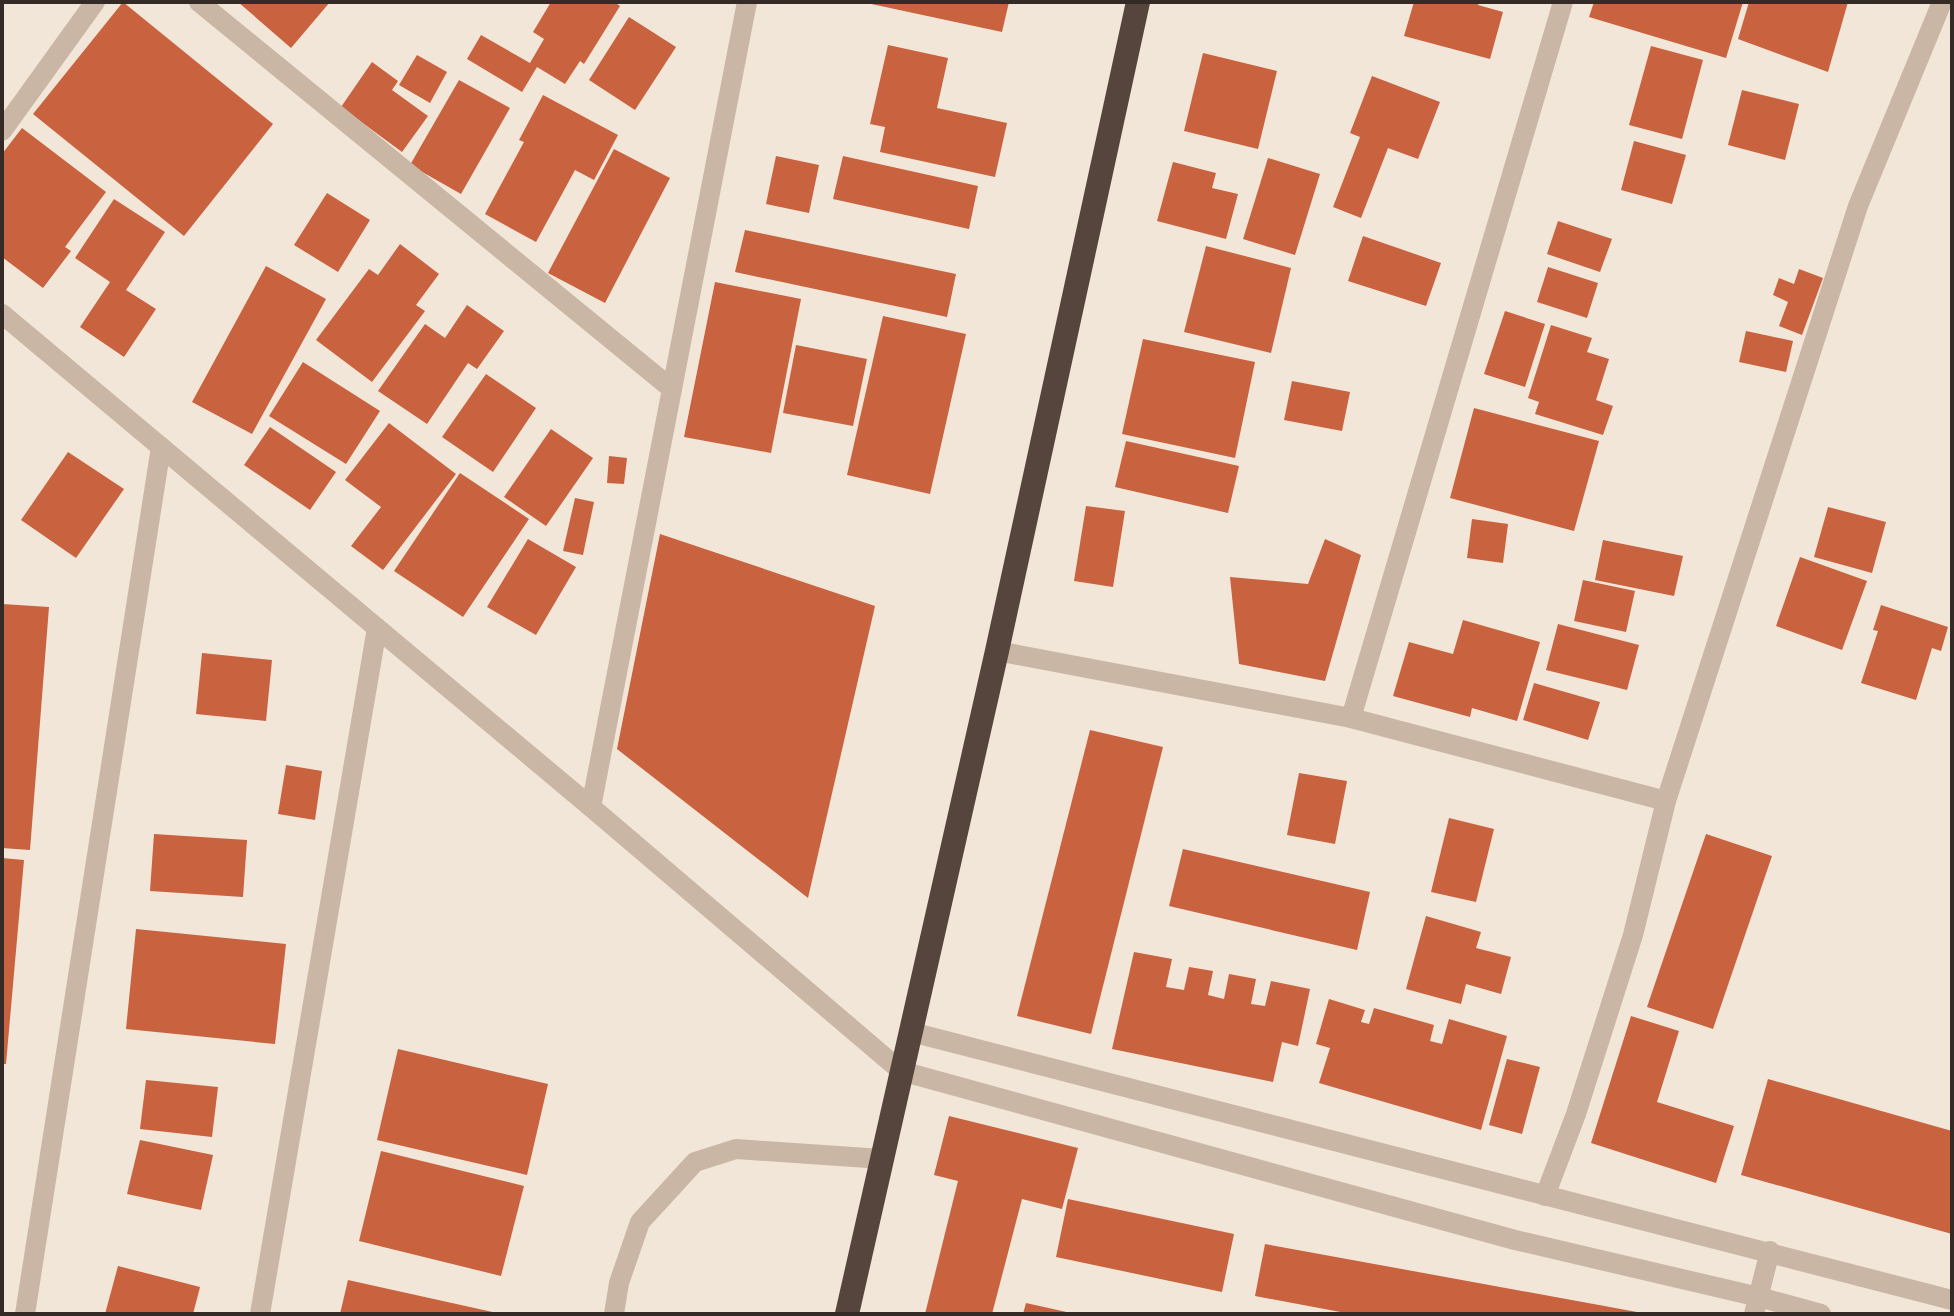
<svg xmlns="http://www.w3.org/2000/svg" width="1954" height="1316" viewBox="0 0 1954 1316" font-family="Lato,sans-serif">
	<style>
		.building { fill: #c9623e }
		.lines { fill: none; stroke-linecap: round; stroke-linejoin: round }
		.minor { stroke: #cab6a4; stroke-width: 20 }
		.highway { stroke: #56453c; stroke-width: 24 }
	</style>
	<rect width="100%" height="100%" fill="#f2e6d8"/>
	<g class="building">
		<path d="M123 2 273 124 184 236 33 114Z"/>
		<path d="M238 2H330L291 48Z"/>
		<path d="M551 2H614L620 6 584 64 580 61 565 84 537 67 522 92 467 59 481 35 530 63 544 39 533 32Z"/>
		<path d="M862 2H1009L1002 32Z"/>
		<path d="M1414 2H1479L1478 5 1503 12 1490 59 1404 36Z"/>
		<path d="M1594 2H1743L1726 58 1589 17Z"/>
		<path d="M1749 2H1848L1828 72 1738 39Z"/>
		<path d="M629 17 676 47 635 110 589 80Z"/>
		<path d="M888 45 948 58 937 108 1007 123 995 177 880 152 885 127 870 124Z"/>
		<path d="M1651 46 1703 60 1682 139 1629 125Z"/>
		<path d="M1203 53 1277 71 1258 149 1184 131Z"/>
		<path d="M417 55 447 72 430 103 399 85Z"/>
		<path d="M372 62 398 81 392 90 428 116 402 152 341 107Z"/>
		<path d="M1372 76 1440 102 1418 159 1388 148 1361 218 1333 207 1360 137 1350 133Z"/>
		<path d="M459 80 510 108 461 194 410 165Z"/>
		<path d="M1742 90 1799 104 1785 160 1728 145Z"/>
		<path d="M543 95 618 135 594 180 575 170 536 242 485 214 524 142 519 140Z"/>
		<path d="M22 128 106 192 65 247 71 251 43 288 2 257V154Z"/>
		<path d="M1634 141 1686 155 1672 204 1621 190Z"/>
		<path d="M614 149 670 178 605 303 548 273Z"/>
		<path d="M776 156 819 165 809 213 766 204Z"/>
		<path d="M843 156 978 186 969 229 833 199Z"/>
		<path d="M1268 158 1320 174 1295 255 1243 239Z"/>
		<path d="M1173 162 1216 173 1212 188 1238 194 1226 239 1157 221Z"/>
		<path d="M327 193 370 220 338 272 294 245Z"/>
		<path d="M114 199 165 232 126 290 156 309 124 357 80 327 110 282 75 258Z"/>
		<path d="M1558 221 1612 239 1600 272 1547 254Z"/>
		<path d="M745 230 956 274 947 317 735 272Z"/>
		<path d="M1363 236 1441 263 1426 306 1348 281Z"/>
		<path d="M400 244 439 274 416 305 425 311 372 382 316 340 369 269 378 275Z"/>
		<path d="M1206 246 1291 268 1271 353 1184 332Z"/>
		<path d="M266 266 326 299 252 434 192 402Z"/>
		<path d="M1548 267 1598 283 1587 318 1537 302Z"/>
		<path d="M1799 269 1823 278 1802 335 1779 326 1788 302 1773 295 1779 278 1794 284Z"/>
		<path d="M715 282 801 299 771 453 684 437Z"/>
		<path d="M467 305 504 331 477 369 468 363 427 424 378 391 425 324 445 338Z"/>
		<path d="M1505 311 1545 324 1525 387 1484 374Z"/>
		<path d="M883 316 966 334 930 494 847 475Z"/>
		<path d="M1551 325 1592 338 1587 352 1609 359 1596 400 1613 406 1603 435 1535 414 1539 402 1528 398Z"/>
		<path d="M1746 331 1793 341 1786 372 1739 362Z"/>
		<path d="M1143 339 1255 362 1235 458 1122 434Z"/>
		<path d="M796 345 867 359 853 426 783 413Z"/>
		<path d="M303 362 380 411 346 464 269 416Z"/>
		<path d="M486 374 536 408 493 472 442 437Z"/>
		<path d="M1292 381 1350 392 1342 431 1284 420Z"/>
		<path d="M1474 408 1599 441 1574 531 1450 498Z"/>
		<path d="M389 423 456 474 383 570 351 546 381 507 345 480Z"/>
		<path d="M270 427 336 472 310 510 244 465Z"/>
		<path d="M551 429 593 458 546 526 504 497Z"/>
		<path d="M1126 441 1239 466 1228 513 1115 487Z"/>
		<path d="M68 452 124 489 76 558 21 520Z"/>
		<path d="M609 456 627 458 624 484 607 483Z"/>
		<path d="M460 473 529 519 463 617 394 571Z"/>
		<path d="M575 498 594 502 583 555 563 551Z"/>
		<path d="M1086 506 1125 511 1113 587 1074 581Z"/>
		<path d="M1828 507 1886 522 1872 573 1814 557Z"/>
		<path d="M1472 519 1508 524 1503 563 1467 558Z"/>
		<path d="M660 534 875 606 808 898 617 749Z"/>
		<path d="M528 539 576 567 536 635 487 607Z"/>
		<path d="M1325 539 1361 555 1325 681 1239 664 1230 577 1308 584Z"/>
		<path d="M1603 540 1683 556 1674 596 1595 580Z"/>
		<path d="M1800 557 1867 581 1842 650 1776 626Z"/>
		<path d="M1583 580 1635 591 1626 632 1574 621Z"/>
		<path d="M2 604 49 607 30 850 2 848Z"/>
		<path d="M1881 605 1948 627 1941 651 1932 648 1916 700 1861 683 1878 631 1873 630Z"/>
		<path d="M1463 620 1540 642 1517 721 1472 708 1470 717 1393 696 1409 642 1453 654Z"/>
		<path d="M1558 624 1639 645 1627 690 1546 670Z"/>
		<path d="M202 653 272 660 266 721 196 714Z"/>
		<path d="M1534 683 1600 702 1588 740 1523 720Z"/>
		<path d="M1090 730 1163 747 1091 1034 1017 1016Z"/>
		<path d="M286 765 322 771 315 820 278 814Z"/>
		<path d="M1299 773 1347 781 1335 844 1287 835Z"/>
		<path d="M1449 818 1494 829 1476 902 1431 892Z"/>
		<path d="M154 834 247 840 243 897 150 891Z"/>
		<path d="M1706 834 1772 856 1713 1029 1647 1007Z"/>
		<path d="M1183 849 1370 892 1357 950 1169 906Z"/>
		<path d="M2 858 24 860 6 1064H2Z"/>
		<path d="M1426 916 1481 932 1476 948 1511 957 1501 994 1466 984 1461 1004 1406 989Z"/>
		<path d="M136 929 286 944 275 1044 126 1029Z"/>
		<path d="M1134 952 1172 959 1166 987 1184 990 1189 967 1213 971 1208 995 1224 999 1229 974 1256 979 1251 1004 1265 1006 1271 981 1310 989 1298 1046 1282 1042 1273 1082 1112 1049Z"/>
		<path d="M1329 999 1365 1010 1361 1022 1369 1024 1374 1008 1434 1025 1430 1041 1442 1044 1449 1019 1507 1036 1481 1130 1319 1083 1330 1048 1316 1044Z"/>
		<path d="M1631 1016 1679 1031 1657 1102 1734 1126 1716 1183 1591 1143Z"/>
		<path d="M398 1049 548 1084 527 1175 377 1140Z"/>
		<path d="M1507 1059 1540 1067 1522 1134 1489 1125Z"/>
		<path d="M1768 1079 1952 1131V1234L1741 1175Z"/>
		<path d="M146 1080 218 1087 212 1137 140 1129Z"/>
		<path d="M949 1116 1078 1148 1062 1209 1022 1199 992 1314H925L958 1181 934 1175Z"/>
		<path d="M140 1140 213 1155 201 1210 127 1194Z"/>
		<path d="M381 1151 524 1186 501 1276 359 1241Z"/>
		<path d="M1068 1199 1234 1234 1222 1292 1056 1257Z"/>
		<path d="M1265 1244 1637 1312V1314H1351L1255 1296Z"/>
		<path d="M118 1266 200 1287 193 1314H105Z"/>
		<path d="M348 1280 497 1313V1314H340Z"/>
		<path d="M1026 1303 1071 1313V1314H1023Z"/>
	</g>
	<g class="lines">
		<g class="minor">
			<path d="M199 2 672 389"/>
			<path d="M2 131 95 2"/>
			<path d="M2 314 591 807 901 1071 1515 1240 1759 1297 1821 1314"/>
			<path d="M997 651 1351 718 1666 801"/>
			<path d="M1351 718 1563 2"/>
			<path d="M591 807 747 2"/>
			<path d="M911 1032 1952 1300"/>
			<path d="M1545 1196 1576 1114 1633 935 1666 801 1858 206 1942 2"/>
			<path d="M25 1314 161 447"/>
			<path d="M260 1314 377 628"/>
			<path d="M614 1314 619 1283 640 1222 695 1162 736 1149 882 1159"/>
			<path d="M1754 1314 1770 1251"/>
		</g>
		<path class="highway" d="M847 1314 997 651 1138 2"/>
	</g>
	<rect width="1954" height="1316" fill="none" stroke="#352b26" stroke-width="8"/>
</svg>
